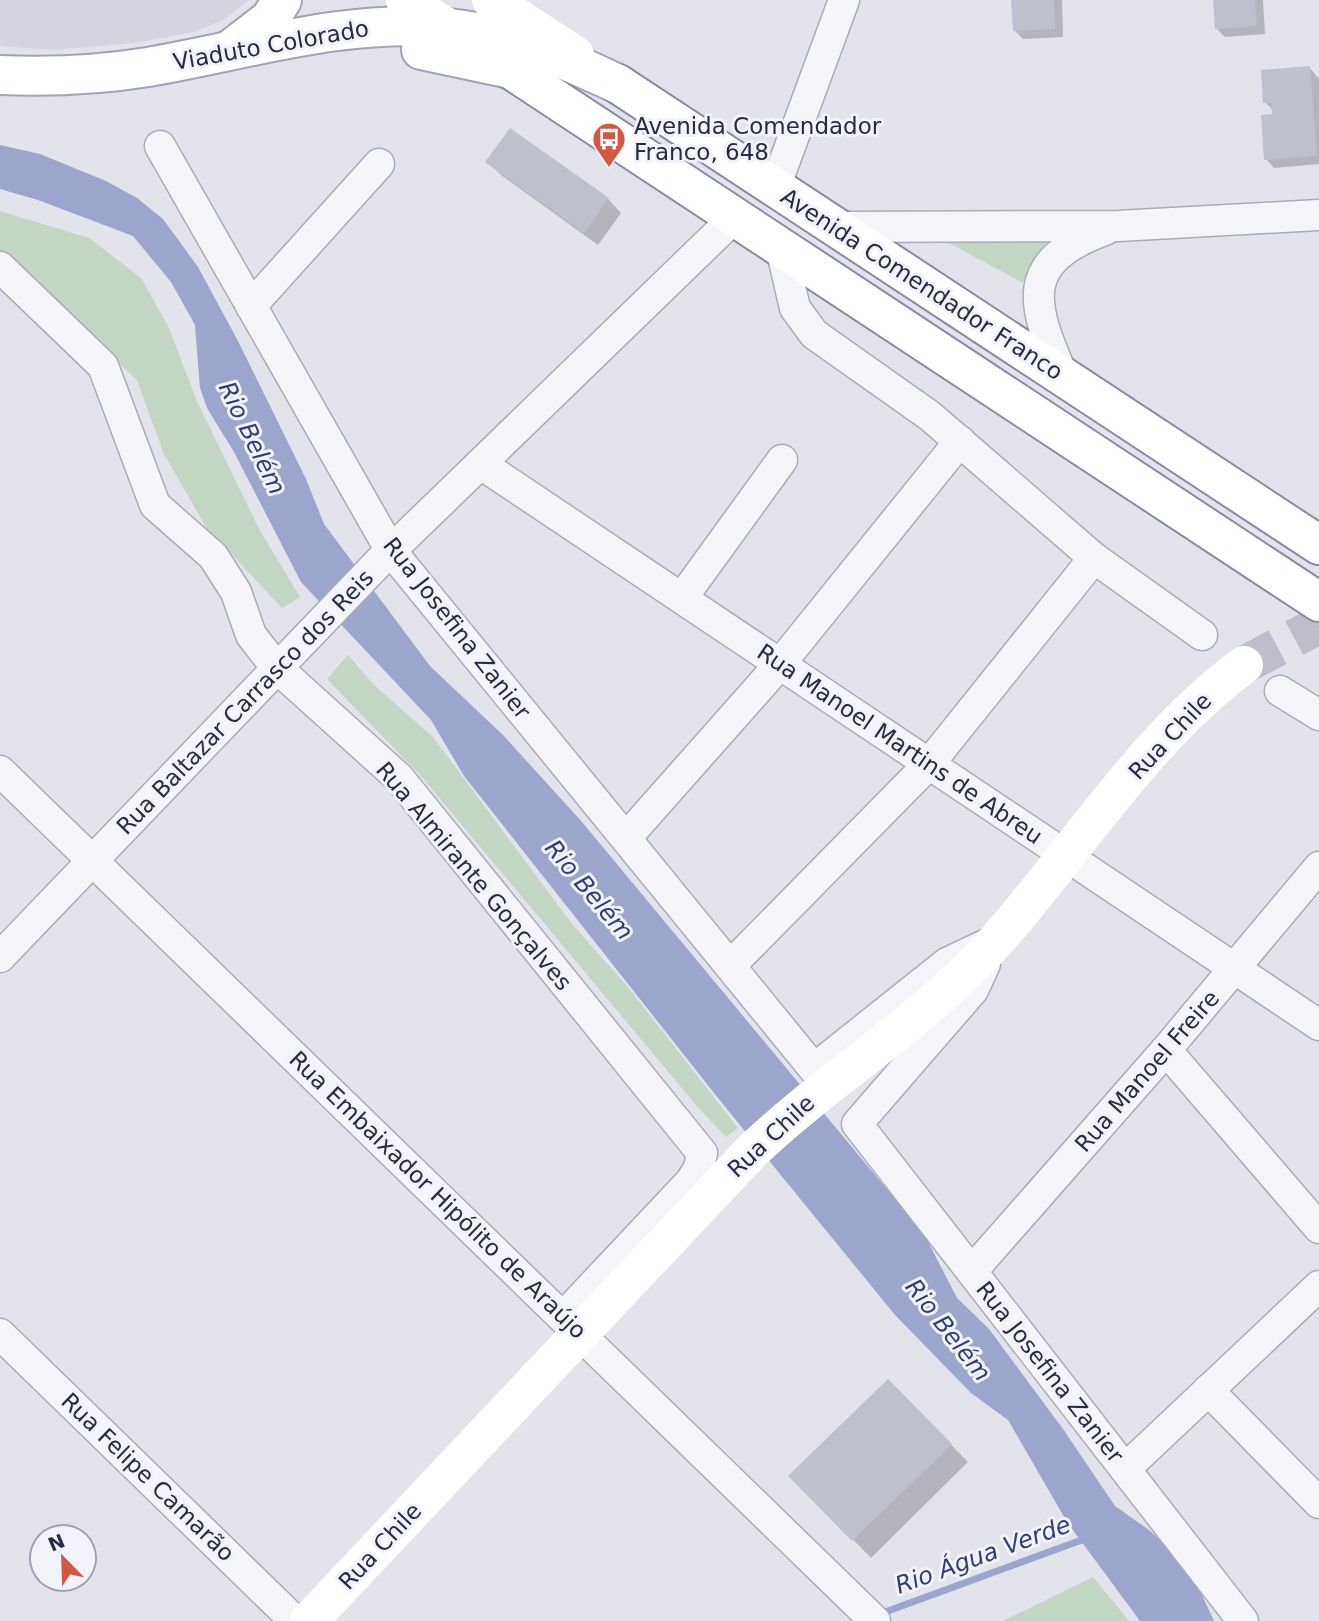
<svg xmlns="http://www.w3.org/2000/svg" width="1319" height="1621" viewBox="0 0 1319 1621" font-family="'DejaVu Sans',sans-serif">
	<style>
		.built { fill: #d4d5e0 }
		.green { fill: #c3d5c3 }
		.water { fill: #9ca5cc }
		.shadow { fill: #0003 }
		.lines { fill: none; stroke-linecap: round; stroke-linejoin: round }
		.stream { stroke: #9ca5cc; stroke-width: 7 }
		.building { fill: #bfc0ce }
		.secondary-tunnel { stroke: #bdbeca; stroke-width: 38; stroke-dasharray: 38 19; stroke-linecap: butt }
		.minor-casing { stroke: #aaacb9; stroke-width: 33 }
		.primary-casing { stroke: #a1a3b7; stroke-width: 42 }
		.trunk-casing { stroke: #898ba2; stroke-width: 42 }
		.minor { stroke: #f5f5f9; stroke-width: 30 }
		.secondary { stroke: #fff; stroke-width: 38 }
		.primary { stroke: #fff; stroke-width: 38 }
		.trunk { stroke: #fff; stroke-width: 38 }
		.labels { text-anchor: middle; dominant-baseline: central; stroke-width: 6; stroke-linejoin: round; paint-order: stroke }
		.street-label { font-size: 23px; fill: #292b44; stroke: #f2f3f8 }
		.poi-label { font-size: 23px; fill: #292b44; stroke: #f2f3f8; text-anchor: start }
		.water-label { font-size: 24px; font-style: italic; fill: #313d79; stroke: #f2f3f8 }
	</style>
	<rect width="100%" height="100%" fill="#e2e3eb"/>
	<path class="built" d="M0 0H249L225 19 194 32 134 43 54 50 0 46Z"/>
	<g class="green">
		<path d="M0 211 89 238 141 278 168 326 196 399 259 529 300 597 282 608 206 527 164 454 137 380 79 325 0 269Z"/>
		<path d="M1055 231 1029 267 1023 283 942 239Z"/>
		<path d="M348 655 374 685 433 737 572 924 627 986 738 1128 726 1137 696 1105 421 776 327 679Z"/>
		<path d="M1093 1577 1129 1621H1003Z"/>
	</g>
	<path class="water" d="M0 145 40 154 106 181 137 198 163 219 198 267 238 341 306 479 324 524 430 666 503 735 582 822 924 1234 957 1298 989 1329 1063 1429 1115 1506 1149 1530 1188 1565 1214 1621H1140L1067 1522 1008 1420 971 1393 895 1315 718 1098 464 776 431 720 301 582 234 452 207 408 200 388 195 325 171 282 133 236 38 200 0 189Z"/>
	<g class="shadow">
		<path d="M1013 0H1062L1063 37 1023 39 1014 30Z"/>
		<path d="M1215 0H1263L1265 34 1225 37 1216 28Z"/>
		<path d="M1309 67 1319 79V164L1274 168 1266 159 1274 111 1265 102Z"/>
		<path d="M510 130 608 199 621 213 598 245 501 175 488 162Z"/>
		<path d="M888 1381 968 1462 871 1558 791 1476Z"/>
	</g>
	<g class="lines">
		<path class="stream" d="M877 1615 1090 1537"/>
	</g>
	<g class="building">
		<path d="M1011 0H1054L1055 29 1013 31Z"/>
		<path d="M1213 0H1255L1257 26 1215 29Z"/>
		<path d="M1310 66 1317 156 1264 160 1261 115 1272 114 1271 103H1263L1261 70Z"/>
		<path d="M510 128 609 198 584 233 485 162Z"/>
		<path d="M888 1379 952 1444 852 1541 788 1476Z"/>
	</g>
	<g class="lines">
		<path class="secondary-tunnel" d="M1244 665 1319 625"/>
		<defs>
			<g id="minor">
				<path d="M160 146 391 551 814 1069 947 963 985 945"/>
				<path d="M775 187 844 0"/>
				<path d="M836 227 1118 226 1319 215"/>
				<path d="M781 248 795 308 814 334 930 416 1094 558 1202 635"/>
				<path d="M0 267 103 366 155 505 213 556 236 592 251 635 276 667 399 778 702 1153 699 1168 691 1181 564 1316"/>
				<path d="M251 306 379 164"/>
				<path d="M1063 376C1032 305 1017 262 1105 230"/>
				<path d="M481 464 1319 1025"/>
				<path d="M682 598 782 460"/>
				<path d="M1280 691 1319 715"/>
				<path d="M0 771 875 1621"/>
				<path d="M626 838 780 664 960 441"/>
				<path d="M0 957 380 561 735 217"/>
				<path d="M985 964 973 990 857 1124 1243 1621"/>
				<path d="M730 966 929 764 1094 558"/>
				<path d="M1166 1050 1319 1228"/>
				<path d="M972 1271 1166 1050 1319 867"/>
				<path d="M0 1334 295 1621"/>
				<path d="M1208 1390 1319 1503"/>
				<path d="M1125 1469 1319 1286"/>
			</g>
			<g id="primary">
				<path d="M231 49 270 19 282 0"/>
				<path d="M421 50 510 69"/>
				<path d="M0 75C49 77 99 75 148 67 247 50 346 18 447 28 509 34 562 58 618 84"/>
			</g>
			<g id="trunk">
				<path d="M510 69 1319 602"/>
				<path d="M618 84 1319 545"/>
			</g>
		</defs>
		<use href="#minor" class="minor-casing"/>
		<use href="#primary" class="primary-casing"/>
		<use href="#trunk" class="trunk-casing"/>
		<use href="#minor" class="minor"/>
		<g class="secondary">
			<path d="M405 0 459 35"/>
			<path d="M491 0 575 55"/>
			<path d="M309 1621 752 1151C830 1077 925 1021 997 940 1078 848 1144 739 1244 665"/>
		</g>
		<use href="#primary" class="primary"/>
		<use href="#trunk" class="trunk"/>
	</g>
	<defs>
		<symbol id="bus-pin" viewBox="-11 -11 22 30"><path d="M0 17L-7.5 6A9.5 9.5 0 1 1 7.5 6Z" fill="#d45743" stroke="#f2f3f8"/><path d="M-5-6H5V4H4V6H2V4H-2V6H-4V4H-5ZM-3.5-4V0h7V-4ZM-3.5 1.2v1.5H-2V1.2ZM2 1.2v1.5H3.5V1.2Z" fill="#fff"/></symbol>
	</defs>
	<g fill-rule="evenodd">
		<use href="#bus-pin" x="590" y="120" width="38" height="52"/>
	</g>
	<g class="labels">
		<g class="street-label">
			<text transform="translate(271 45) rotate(-10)">Viaduto Colorado</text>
			<text transform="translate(922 284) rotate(33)">Avenida Comendador Franco</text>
			<text transform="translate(457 628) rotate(52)">Rua Josefina Zanier</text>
			<text transform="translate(245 702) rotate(-46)">Rua Baltazar Carrasco dos Reis</text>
			<text transform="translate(1170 736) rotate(-47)">Rua Chile</text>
			<text transform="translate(900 744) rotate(34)">Rua Manoel Martins de Abreu</text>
			<text transform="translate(474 876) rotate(50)">Rua Almirante Gonçalves</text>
			<text transform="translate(1147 1071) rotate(-49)">Rua Manoel Freire</text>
			<text transform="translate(771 1136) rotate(-43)">Rua Chile</text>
			<text transform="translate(438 1195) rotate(44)">Rua Embaixador Hipólito de Araújo</text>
			<text transform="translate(1050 1372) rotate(52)">Rua Josefina Zanier</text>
			<text transform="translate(148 1477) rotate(44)">Rua Felipe Camarão</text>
			<text transform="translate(380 1546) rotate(-47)">Rua Chile</text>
		</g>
		<g class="poi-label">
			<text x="634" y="126">Avenida Comendador<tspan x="634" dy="26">Franco, 648</tspan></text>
		</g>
		<g class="water-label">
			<text transform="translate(252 438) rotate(64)">Rio Belém</text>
			<text transform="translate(589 890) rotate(50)">Rio Belém</text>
			<text transform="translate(948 1330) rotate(52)">Rio Belém</text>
			<text transform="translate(983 1555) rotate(-20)">Rio Água Verde</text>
		</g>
	</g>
	<g transform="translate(63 1558) rotate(337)"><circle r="33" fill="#f2f3f8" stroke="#a2a3b0" stroke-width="2"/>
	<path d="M0-5L12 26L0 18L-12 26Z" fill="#d45743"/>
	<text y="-10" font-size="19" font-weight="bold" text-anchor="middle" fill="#292b44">N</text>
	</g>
</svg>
